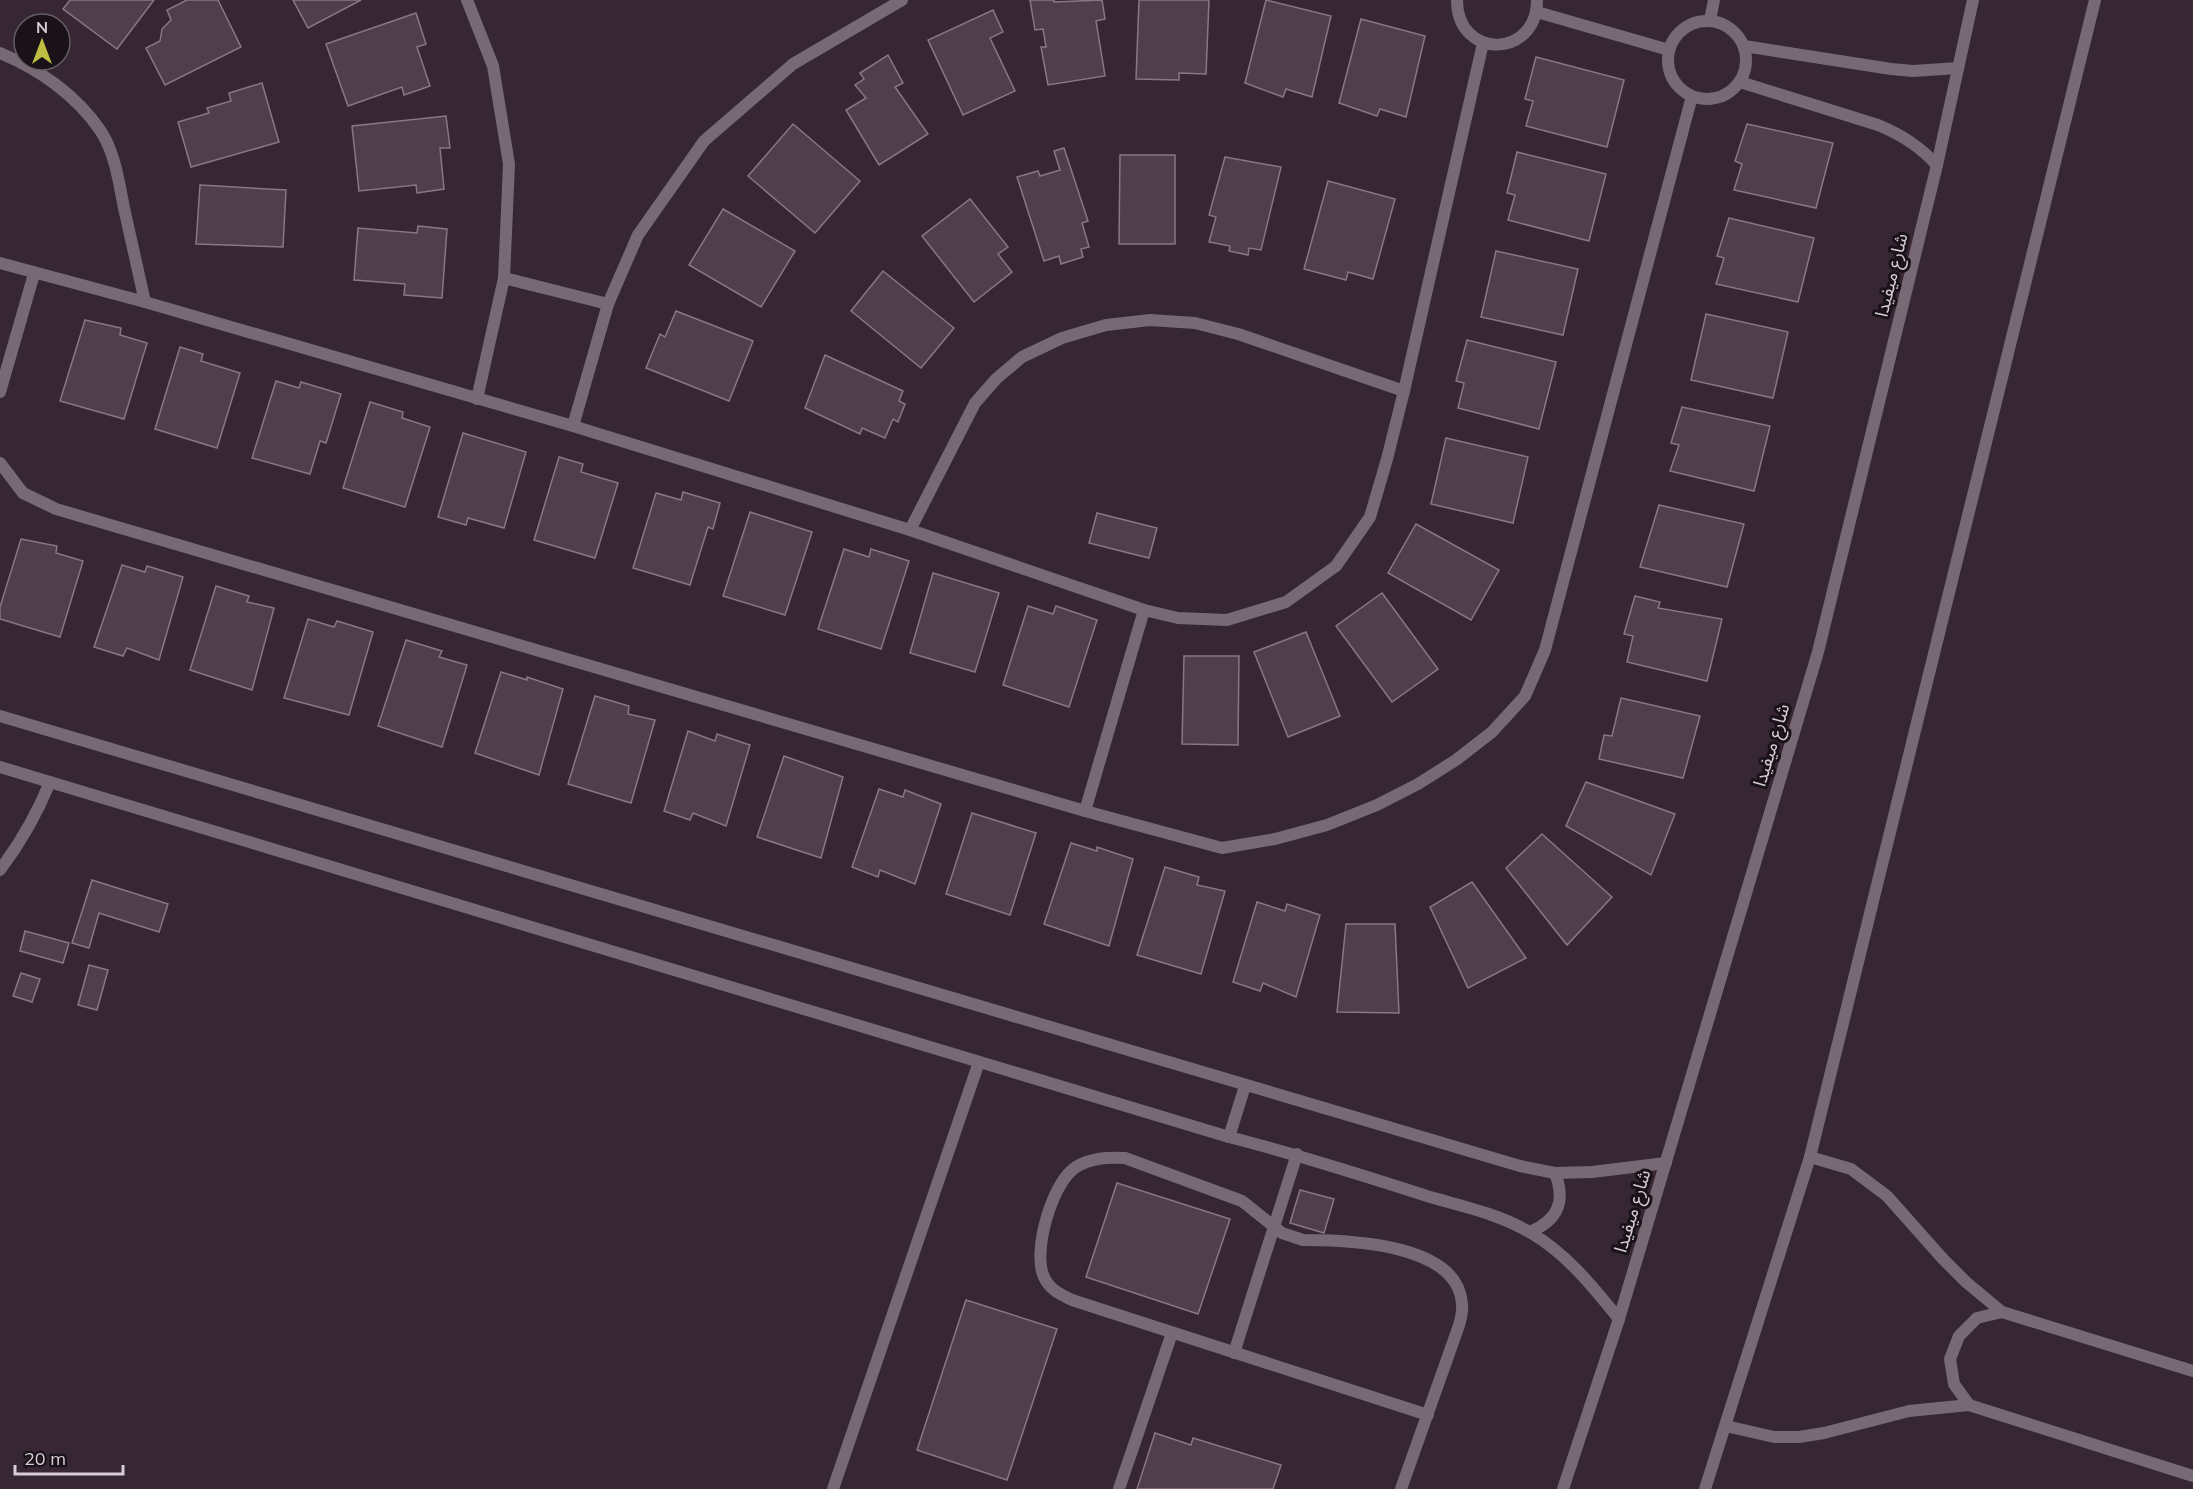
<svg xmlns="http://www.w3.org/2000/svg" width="2193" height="1489" viewBox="0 0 2193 1489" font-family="Mulish,'Noto Sans Arabic',sans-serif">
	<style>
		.building { fill: #503e4d; stroke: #8a7686; stroke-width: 1.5 }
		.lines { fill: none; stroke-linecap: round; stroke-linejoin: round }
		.service { stroke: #786a75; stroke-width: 12 }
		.minor { stroke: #786a75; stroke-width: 12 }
		.tertiary { stroke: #786a75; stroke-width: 12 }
		.labels { text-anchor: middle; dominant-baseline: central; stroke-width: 6; stroke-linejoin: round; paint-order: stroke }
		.street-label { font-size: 18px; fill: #d8cdd6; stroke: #191218 }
	</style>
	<rect width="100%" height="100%" fill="#372634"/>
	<g class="building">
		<path d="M70 0H154L117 49 63 9Z"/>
		<path d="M187 0H218L241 47 165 85 146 48 160 41 162 29 171 20 167 10Z"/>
		<path d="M293 0H361L308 28Z"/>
		<path d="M1030 0H1054V2L1102 0 1105 19 1096 21 1105 76 1048 85 1041 47H1046L1043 29 1035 30Z"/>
		<path d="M1139 0H1209L1206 74 1179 73V80L1136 79Z"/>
		<path d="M1266 0 1331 16 1312 97 1286 89 1283 97 1245 83Z"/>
		<path d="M993 10 1003 32 990 38 1015 91 963 115 928 40Z"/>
		<path d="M416 13 426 44 417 47 430 86 404 95 402 87 348 106 326 44Z"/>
		<path d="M1361 19 1425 36 1406 117 1380 109 1377 116 1339 103Z"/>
		<path d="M888 55 903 83 895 87 928 134 879 165 846 110 866 98 855 85 864 79 860 73Z"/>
		<path d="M1536 57 1624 80 1607 147 1526 126 1533 101 1525 99Z"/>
		<path d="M262 83 279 142 191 167 178 122 209 113 207 108 231 101 229 93Z"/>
		<path d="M446 116 450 148H440L444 189 417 193 416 185 359 191 352 126Z"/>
		<path d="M793 124 860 181 815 233 748 176Z"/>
		<path d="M1747 124 1833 143 1816 208 1734 190 1742 164 1735 161Z"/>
		<path d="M1064 148 1088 221 1082 223 1089 247 1081 249 1083 257 1061 264 1059 256 1044 261 1017 177 1038 171 1040 176 1060 170 1054 151Z"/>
		<path d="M1517 152 1606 174 1589 241 1508 220 1515 195 1507 193Z"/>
		<path d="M1120 155H1175V244H1119Z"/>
		<path d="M1225 157 1281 167 1261 250 1249 248 1248 255 1229 251 1230 246 1209 242 1216 217 1209 215Z"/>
		<path d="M1328 181 1395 199 1373 279 1348 272 1346 280 1304 269Z"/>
		<path d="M200 185 286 190 283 247 196 244Z"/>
		<path d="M970 199 1008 247 998 254 1012 272 974 302 922 236Z"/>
		<path d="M723 209 795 251 761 307 689 265Z"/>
		<path d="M1729 218 1814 238 1798 302 1716 284 1724 258 1717 256Z"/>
		<path d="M418 226 447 229 442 298 404 295 405 284 354 280 358 228 417 233Z"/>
		<path d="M1496 251 1578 269 1563 335 1481 317Z"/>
		<path d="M883 271 954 328 921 368 851 311Z"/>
		<path d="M676 311 753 341 729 401 646 368 660 334 665 337Z"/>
		<path d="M1706 314 1788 332 1773 398 1691 380Z"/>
		<path d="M85 320 121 328 120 335 147 343 124 419 60 401Z"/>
		<path d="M1467 340 1556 362 1539 429 1458 408 1464 383 1456 381Z"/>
		<path d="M180 347 203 354 201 361 240 373 217 448 155 429Z"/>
		<path d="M825 355 903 391 899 401 905 404 898 422 893 419 885 438 862 428 860 434 805 408Z"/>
		<path d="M276 381 299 388 301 382 341 394 326 443 320 441 310 474 252 458Z"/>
		<path d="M370 402 403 412 402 418 430 427 405 507 343 488Z"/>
		<path d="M1682 407 1770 426 1754 491 1670 471 1679 445 1671 443Z"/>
		<path d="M463 433 526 452 504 528 468 518 466 525 438 517Z"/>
		<path d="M1446 438 1528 457 1513 523 1431 504Z"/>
		<path d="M559 457 583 464 581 472 618 483 595 558 534 540Z"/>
		<path d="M683 492 720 503 713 529 708 527 690 585 633 568 656 493 681 500Z"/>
		<path d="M1659 505 1744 524 1727 587 1640 567Z"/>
		<path d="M750 512 812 532 785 615 723 596Z"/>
		<path d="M1097 513 1157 528 1149 558 1089 543Z"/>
		<path d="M1416 524 1499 570 1471 620 1388 573Z"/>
		<path d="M21 539 57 546 56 553 83 561 60 637 0 619V607Z"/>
		<path d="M844 549 869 557 871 549 909 561 881 649 818 629Z"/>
		<path d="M122 565 145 572 147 566 183 577 159 660 127 648 123 656 94 647Z"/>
		<path d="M933 573 999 593 975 672 910 653Z"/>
		<path d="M216 586 249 596 247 602 274 608 252 690 190 670Z"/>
		<path d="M1382 593 1438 669 1392 702 1336 626Z"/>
		<path d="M1635 596 1660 602 1658 608 1722 619 1707 681 1627 662 1633 636 1624 634Z"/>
		<path d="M1028 606 1053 614 1056 606 1097 620 1069 707 1003 685Z"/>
		<path d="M308 619 334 627 337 621 373 632 349 715 284 698Z"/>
		<path d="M1306 632 1340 716 1288 737 1254 652Z"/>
		<path d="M406 640 442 651 439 657 467 665 442 747 378 726Z"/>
		<path d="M1184 656H1239L1238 745 1182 744Z"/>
		<path d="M501 672 527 680V677L563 689 539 775 475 753Z"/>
		<path d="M595 696 629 706 628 714 655 720 631 803 568 784Z"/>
		<path d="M1621 698 1700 716 1683 778 1599 759 1604 735 1612 736Z"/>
		<path d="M688 731 715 741 717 734 750 745 726 826 693 813 690 820 664 811Z"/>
		<path d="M784 756 843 777 821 858 757 837Z"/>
		<path d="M1586 782 1675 814 1651 875 1566 826Z"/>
		<path d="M879 789 903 797 905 790 941 804 915 884 880 870 878 877 852 867Z"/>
		<path d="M972 813 1036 833 1010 915 946 894Z"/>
		<path d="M1542 834 1612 897 1567 945 1506 868Z"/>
		<path d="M1071 843 1097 851V847L1133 859 1109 946 1044 924Z"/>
		<path d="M1165 867 1199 877 1197 885 1225 891 1201 974 1137 955Z"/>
		<path d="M92 880 168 904 159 932 99 913 89 948 72 943Z"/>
		<path d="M1472 882 1526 958 1468 988 1430 907Z"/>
		<path d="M1257 902 1285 911 1287 904 1320 915 1296 997 1263 983 1260 991 1233 982Z"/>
		<path d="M1346 924H1395L1399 1013 1337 1012Z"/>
		<path d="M25 931 69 943 63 963 20 951Z"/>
		<path d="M89 965 108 970 97 1010 78 1005Z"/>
		<path d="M21 973 40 979 32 1002 13 996Z"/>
		<path d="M1117 1183 1230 1219 1198 1314 1086 1277Z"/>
		<path d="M1300 1190 1334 1199 1324 1233 1290 1223Z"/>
		<path d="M966 1300 1057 1329 1007 1480 917 1450Z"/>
		<path d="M1155 1433 1191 1445 1193 1438 1281 1465 1273 1489H1137Z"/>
	</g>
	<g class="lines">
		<g class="service">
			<path d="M0 870C21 842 37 814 50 782"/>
			<path d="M1234 1353 1297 1154"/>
			<path d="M833 1489 979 1062"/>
			<path d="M1119 1489 1172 1333"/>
			<path d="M1401 1489 1457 1331C1460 1323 1463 1313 1462 1304 1458 1243 1347 1240 1303 1240L1282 1233 1242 1201 1125 1158C1107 1157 1091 1158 1076 1167 1052 1182 1032 1252 1044 1277 1050 1290 1060 1294 1072 1300L1428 1415"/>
		</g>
		<g class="minor">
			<path d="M467 0 493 66 509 164 504 278 477 399"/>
			<path d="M1457 0C1457 60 1537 59 1537 0"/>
			<path d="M1537 12 1669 50"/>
			<path d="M1710 20 1714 0"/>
			<circle cx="1707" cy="60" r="39"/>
			<path d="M1744 46 1891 69 1913 71 1958 68"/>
			<path d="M0 53C39 69 76 95 100 130 115 152 119 183 124 208 131 240 138 271 145 302"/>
			<path d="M1740 82 1878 125C1902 135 1919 146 1937 165"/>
			<path d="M0 263 145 302 573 426 910 530 1144 610 1178 618 1227 620 1286 602 1336 566 1370 517 1387 459 1404 391 1483 43"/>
			<path d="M504 278 608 304"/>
			<path d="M0 392 34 274"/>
			<path d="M573 426 608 304 638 235 704 141 793 64 902 0"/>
			<path d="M0 463 23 493 56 509 1085 811 1222 848 1275 839 1327 825 1377 805 1418 784 1456 760 1492 732 1525 696 1545 650 1692 96"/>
			<path d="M910 530 975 403 996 379 1022 357 1062 338 1106 325 1150 320 1195 323 1238 334 1404 391"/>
			<path d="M1085 811 1144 610"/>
		</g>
		<g class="tertiary">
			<path d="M0 716 1520 1166 1555 1173 1592 1172 1666 1163"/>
			<path d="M0 767 1229 1137C1296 1154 1362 1175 1427 1196 1461 1206 1500 1214 1531 1233 1567 1254 1593 1287 1619 1319"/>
			<path d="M1229 1137 1245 1086"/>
			<path d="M1810 1157 1851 1169 1887 1196 1943 1259 1966 1282 2002 1312 2193 1371"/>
			<path d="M1530 1232C1558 1220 1566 1202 1555 1173"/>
			<path d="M1969 1405 1954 1384 1950 1359 1959 1336 1977 1318 2002 1312"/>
			<path d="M1726 1426 1774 1437H1799L1824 1433 1909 1411 1969 1405 2193 1476"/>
			<path d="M1563 1489 1619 1319 1818 652 1937 165 1973 0"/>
			<path d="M1705 1489 1810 1157 2095 0"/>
		</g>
	</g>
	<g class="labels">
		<g class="street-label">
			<text transform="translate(1891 275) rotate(-76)">شارع ميفيدا</text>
			<text transform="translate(1771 745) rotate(-73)">شارع ميفيدا</text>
			<text transform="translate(1632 1211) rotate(-73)">شارع ميفيدا</text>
		</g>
	</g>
	<g transform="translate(42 42)"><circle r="28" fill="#191218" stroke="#655d64" stroke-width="1.5"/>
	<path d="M0-4.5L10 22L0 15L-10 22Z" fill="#bfbe42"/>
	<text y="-9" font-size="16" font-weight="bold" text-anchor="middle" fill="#d8cdd6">N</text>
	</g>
	<path d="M15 1465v9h108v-9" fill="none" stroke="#d8cdd6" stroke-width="3"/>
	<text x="24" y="1465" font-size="18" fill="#d8cdd6" stroke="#191218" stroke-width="4.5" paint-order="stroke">20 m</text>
</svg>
